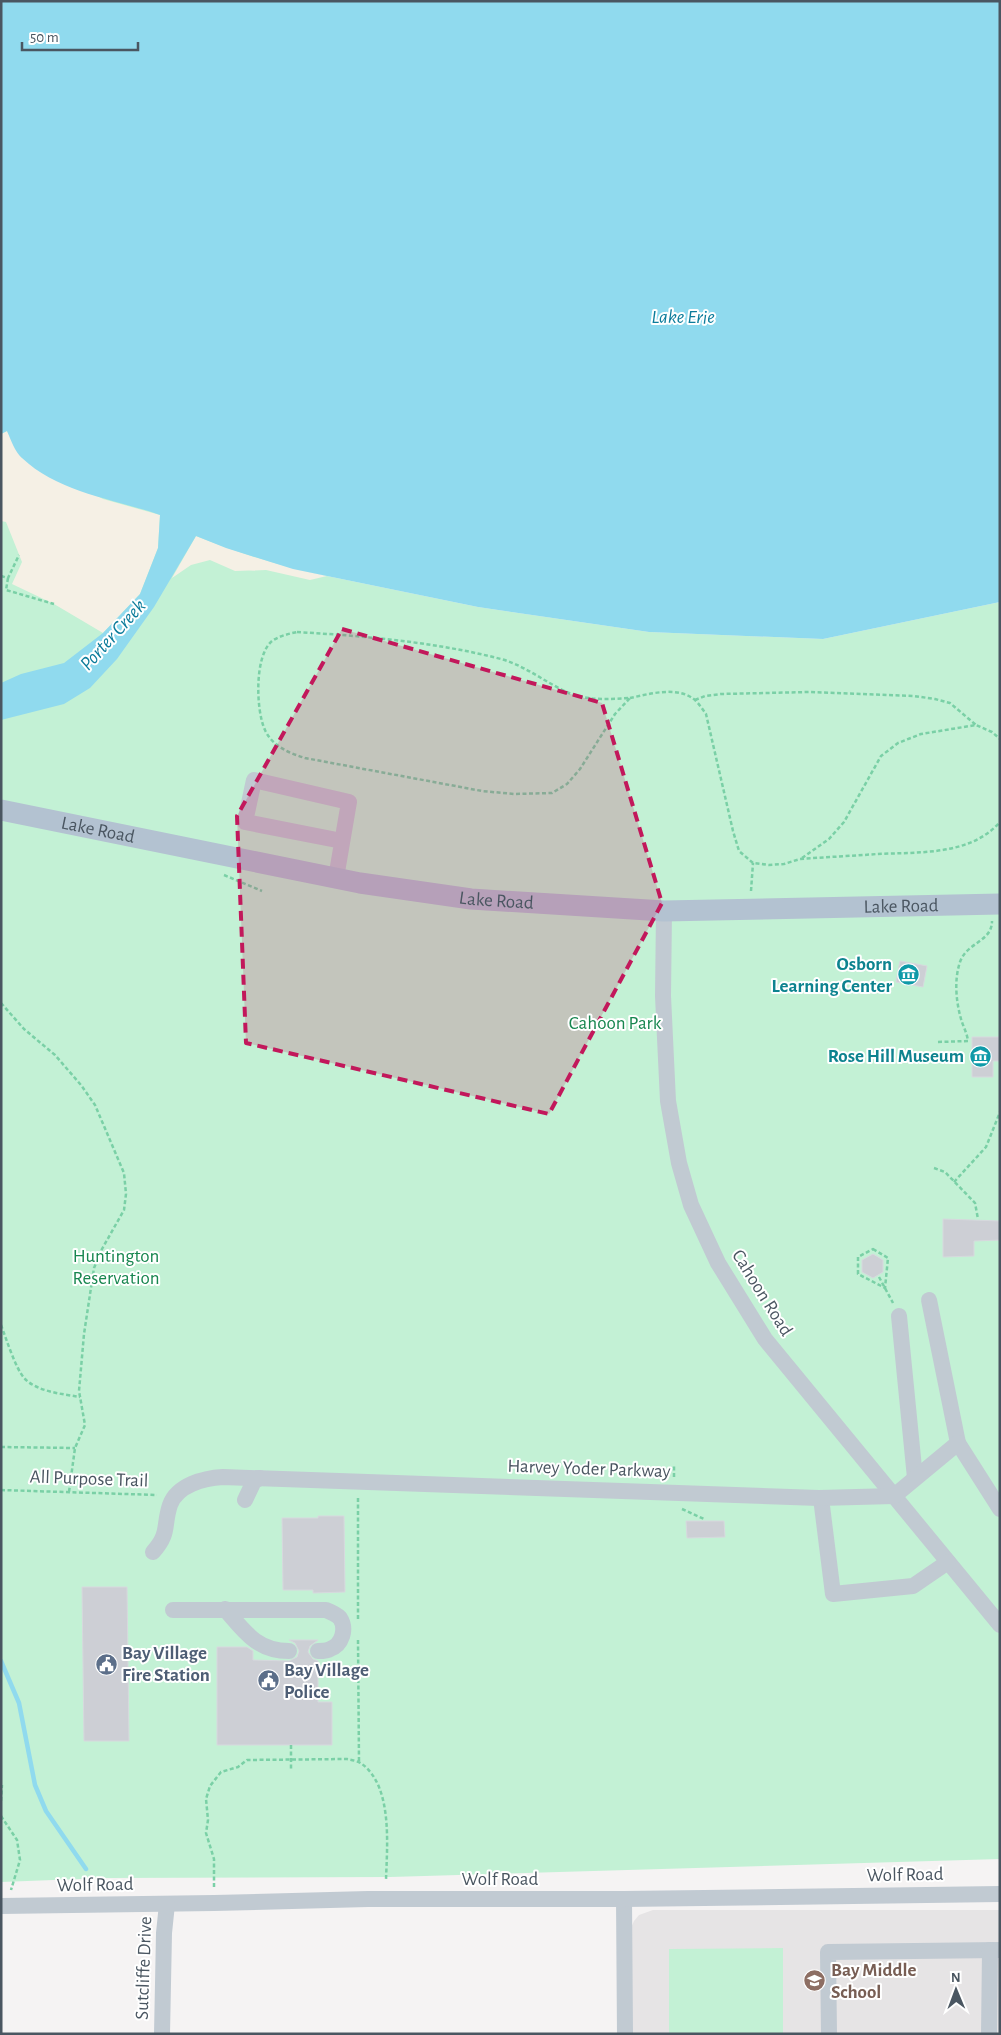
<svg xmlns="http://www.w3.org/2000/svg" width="1001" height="2035" viewBox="0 0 1001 2035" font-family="'Alegreya Sans',sans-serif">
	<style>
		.education { fill: #e6e4e5 }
		.green { fill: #c3f1d5 }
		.sand { fill: #f5f0e5 }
		.water { fill: #90daee }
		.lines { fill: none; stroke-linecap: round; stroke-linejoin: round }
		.stream { stroke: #90daee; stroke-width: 4.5 }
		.building { fill: #cdcfd5; stroke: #d7d9de }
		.path { stroke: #7ad0a6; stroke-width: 2.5; stroke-dasharray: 4 2.5; stroke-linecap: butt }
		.minor { stroke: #c1cad2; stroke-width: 16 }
		.major { stroke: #b3c2d1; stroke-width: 21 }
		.marked { fill: #c2185b; fill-opacity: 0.2; stroke: #c2185b; stroke-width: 4; stroke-dasharray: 10 6; stroke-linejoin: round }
		.labels { text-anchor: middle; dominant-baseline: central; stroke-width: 4; stroke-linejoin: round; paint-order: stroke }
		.street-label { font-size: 19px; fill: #4a5661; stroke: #fff }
		.culture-label { font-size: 19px; font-weight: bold; fill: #0d838f; stroke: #fff; text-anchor: end }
		.park-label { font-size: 19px; fill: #17864f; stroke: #fff }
		.service-label { font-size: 19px; font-weight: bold; fill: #4e5e75; stroke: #fff; text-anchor: start }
		.education-label { font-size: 19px; font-weight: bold; fill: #785e54; stroke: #fff; text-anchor: start }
		.water-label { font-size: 20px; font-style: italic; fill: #0c7c9b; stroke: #fff }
	</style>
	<rect width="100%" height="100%" fill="#f5f3f3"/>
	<path class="education" d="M653 1910H1000V2034H632L631 1928 634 1921 639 1915Z"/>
	<g class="green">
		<path d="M1 375 293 569 478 607 649 632 823 639 1000 602V1859L390 1877 106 1878 1 1882Z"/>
		<path d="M783 1948V2034H669V1949Z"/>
	</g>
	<g class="sand">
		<path d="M7 431 21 457 103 499 160 515 158 548 140 594 103 633 54 604 12 584 22 562 6 522 1 521V434Z"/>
		<path d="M196 536C239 553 282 567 327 576L310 580 266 570 235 571 210 560 191 565 172 578Z"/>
	</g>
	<path class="water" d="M1 1H1000V602L823 639 649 632 478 607 327 576 293 569 226 548 196 536 154 607 117 659 90 688 64 704 1 720V683L21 674 64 663 103 633 140 594 158 548 160 515C115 499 59 493 22 458 15 452 11 440 7 431L1 434Z"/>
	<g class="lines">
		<path class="stream" d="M1 1661 19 1703 35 1785 46 1811 86 1869"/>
	</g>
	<g class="building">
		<path d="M900 961 927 966 923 987 896 982Z"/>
		<path d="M972 1037H999L1000 1061H993V1077H972Z"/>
		<path d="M943 1219 1000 1221V1240L974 1241V1256L943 1257Z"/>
		<path d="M873 1254 883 1260V1272L873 1278 862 1272V1260Z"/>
		<path d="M318 1516H344L345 1592 313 1593V1590H283L282 1518H318Z"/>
		<path d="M686 1521H724L725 1537 687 1538Z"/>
		<path d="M82 1587H127L129 1741H84Z"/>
		<path d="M289 1640H318L310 1646 308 1652 313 1659 318 1661V1702H332V1745H217V1647H247L253 1651V1660L289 1661 297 1657 299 1651 295 1643Z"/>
	</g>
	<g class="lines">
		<g class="path">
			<path d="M1 576 8 578 19 555"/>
			<path d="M8 578 6 590 54 604"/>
			<path d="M297 632C365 636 435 642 501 659 526 666 546 683 569 693 588 701 610 699 630 698L615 714 580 769 567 784 552 793 514 794 482 791 305 758C289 753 272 746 265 730 256 711 254 656 272 641 279 636 288 634 297 632Z"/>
			<path d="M630 698C649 694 679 685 696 701 700 705 703 710 706 714L733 831 739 851 753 863 769 865 784 864 800 859C826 857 852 856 877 854 918 852 970 856 1000 822"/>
			<path d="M695 700 705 696 721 694 809 692 914 696 935 699 950 703 976 725"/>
			<path d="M802 858 829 839 844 822 881 756 898 743 921 734 976 725 992 732 1000 739"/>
			<path d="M224 875 262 891"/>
			<path d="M751 891 753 863"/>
			<path d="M1 1003 24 1029 55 1055 81 1085 95 1105 124 1173 126 1194 124 1210 102 1249 94 1268 84 1334 79 1391 85 1425 75 1448 69 1492"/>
			<path d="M938 1042 968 1041C967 1033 963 1026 961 1019 956 1001 954 980 960 962 967 942 992 942 992 921"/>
			<path d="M934 1168 945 1172 975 1203 978 1219"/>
			<path d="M954 1182 986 1147 1000 1112"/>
			<path d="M873 1249 888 1258 885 1288 858 1274V1257Z"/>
			<path d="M879 1277 893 1303"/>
			<path d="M1 1325C6 1338 16 1370 25 1379 38 1392 63 1394 80 1397"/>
			<path d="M1 1447 75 1448"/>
			<path d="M674 1477V1466"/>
			<path d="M1 1490 157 1495"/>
			<path d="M358 1498V1620"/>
			<path d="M682 1509 704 1519"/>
			<path d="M358 1640 359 1762"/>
			<path d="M291 1745V1769"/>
			<path d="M1 1801 2 1785"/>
			<path d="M1 1816 17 1840 20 1860 11 1890"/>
			<path d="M214 1887V1859L206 1833 208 1820 206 1799 210 1786 221 1772 238 1767 247 1760 347 1759C352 1760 358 1761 362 1764 393 1787 387 1846 386 1880"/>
		</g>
		<g class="minor">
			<path d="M336 878 349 802 254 780 245 822 342 841"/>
			<path d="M664 911 663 996 668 1101 679 1163 691 1205 718 1263 765 1339 1000 1625"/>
			<path d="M929 1300 958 1443"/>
			<path d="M899 1316 915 1478"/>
			<path d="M821 1498 833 1594 913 1586 948 1562"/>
			<path d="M245 1500 254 1481 260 1478"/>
			<path d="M153 1552C170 1533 163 1526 170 1505 177 1485 204 1478 223 1477L819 1498 894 1496 958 1443 1000 1509"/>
			<path d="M225 1609C244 1631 257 1651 289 1651"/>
			<path d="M173 1610H326C331 1612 336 1614 340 1618 347 1629 342 1645 330 1649 327 1651 321 1651 318 1651"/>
			<path d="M624 1899 625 2034"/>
			<path d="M1 1906 214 1903 368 1899H624L1000 1894"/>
			<path d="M162 2034 164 1933 167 1904"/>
			<path d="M829 2034 828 1952 1000 1950"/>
			<path d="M989 2034 990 1950"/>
		</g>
		<path class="major" id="s1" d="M1 810 360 883 471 899 664 911 1000 904"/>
	</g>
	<path class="marked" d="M342 629 602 703 662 903 549 1114 246 1043 237 816Z"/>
	<defs>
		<symbol id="museum-disc" viewBox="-11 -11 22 22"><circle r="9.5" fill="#0f9aa8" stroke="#fff"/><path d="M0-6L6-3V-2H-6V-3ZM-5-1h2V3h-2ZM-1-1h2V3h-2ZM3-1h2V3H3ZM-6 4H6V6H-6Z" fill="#fff"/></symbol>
		<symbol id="civic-disc" viewBox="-11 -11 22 22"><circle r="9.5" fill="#5c6f8a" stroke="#fff"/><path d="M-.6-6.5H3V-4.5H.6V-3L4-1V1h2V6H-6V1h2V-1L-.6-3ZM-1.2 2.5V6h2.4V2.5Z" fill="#fff"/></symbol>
		<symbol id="school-disc" viewBox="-11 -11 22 22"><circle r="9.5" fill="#8d6e63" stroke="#fff"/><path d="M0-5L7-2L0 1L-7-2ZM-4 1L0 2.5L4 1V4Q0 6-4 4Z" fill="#fff"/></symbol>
	</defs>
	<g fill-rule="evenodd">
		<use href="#museum-disc" x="896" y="962" width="25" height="25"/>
		<use href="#museum-disc" x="968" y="1044" width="25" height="25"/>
		<use href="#civic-disc" x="94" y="1652" width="25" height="25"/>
		<use href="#civic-disc" x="256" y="1668" width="25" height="25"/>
		<use href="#school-disc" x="802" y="1968" width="25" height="25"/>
	</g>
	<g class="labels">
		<g class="street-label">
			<text stroke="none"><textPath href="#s1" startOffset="99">Lake Road</textPath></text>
			<text stroke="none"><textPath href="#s1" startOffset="504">Lake Road</textPath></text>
			<text stroke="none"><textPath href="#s1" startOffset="909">Lake Road</textPath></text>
			<text transform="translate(762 1293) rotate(58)">Cahoon Road</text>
			<text transform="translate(589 1469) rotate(2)">Harvey Yoder Parkway</text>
			<text transform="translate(89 1479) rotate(2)">All Purpose Trail</text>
			<text transform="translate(905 1875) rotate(-1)">Wolf Road</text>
			<text x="500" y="1879">Wolf Road</text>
			<text transform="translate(95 1885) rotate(-1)">Wolf Road</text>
			<text transform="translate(144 1968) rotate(-88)">Sutcliffe Drive</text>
		</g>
		<g class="culture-label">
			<text x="892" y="964">Osborn<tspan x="892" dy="22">Learning Center</tspan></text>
			<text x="964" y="1056">Rose Hill Museum</text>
		</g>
		<g class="park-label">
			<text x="615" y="1023">Cahoon Park</text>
			<text x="116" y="1256">Huntington<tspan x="116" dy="22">Reservation</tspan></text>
		</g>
		<g class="service-label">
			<text x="122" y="1653">Bay Village<tspan x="122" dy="22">Fire Station</tspan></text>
			<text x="284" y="1670">Bay Village<tspan x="284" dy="22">Police</tspan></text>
		</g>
		<g class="education-label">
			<text x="831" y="1970">Bay Middle<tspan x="831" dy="22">School</tspan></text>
		</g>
		<g class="water-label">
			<text x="683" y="317">Lake Erie</text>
			<text transform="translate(113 635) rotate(-48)">Porter Creek</text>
		</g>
	</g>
	<rect width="1001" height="2035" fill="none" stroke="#4a5661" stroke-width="5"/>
	<g transform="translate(956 1990) rotate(359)" stroke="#ffffff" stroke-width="4" paint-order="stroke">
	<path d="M0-4L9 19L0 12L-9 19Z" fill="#4a5661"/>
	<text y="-8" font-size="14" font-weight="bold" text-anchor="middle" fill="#4a5661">N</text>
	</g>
	<path d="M22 42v8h116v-8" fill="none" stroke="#4a5661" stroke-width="2.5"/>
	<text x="30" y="42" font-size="15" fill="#4a5661" stroke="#ffffff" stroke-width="4" paint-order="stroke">50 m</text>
</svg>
